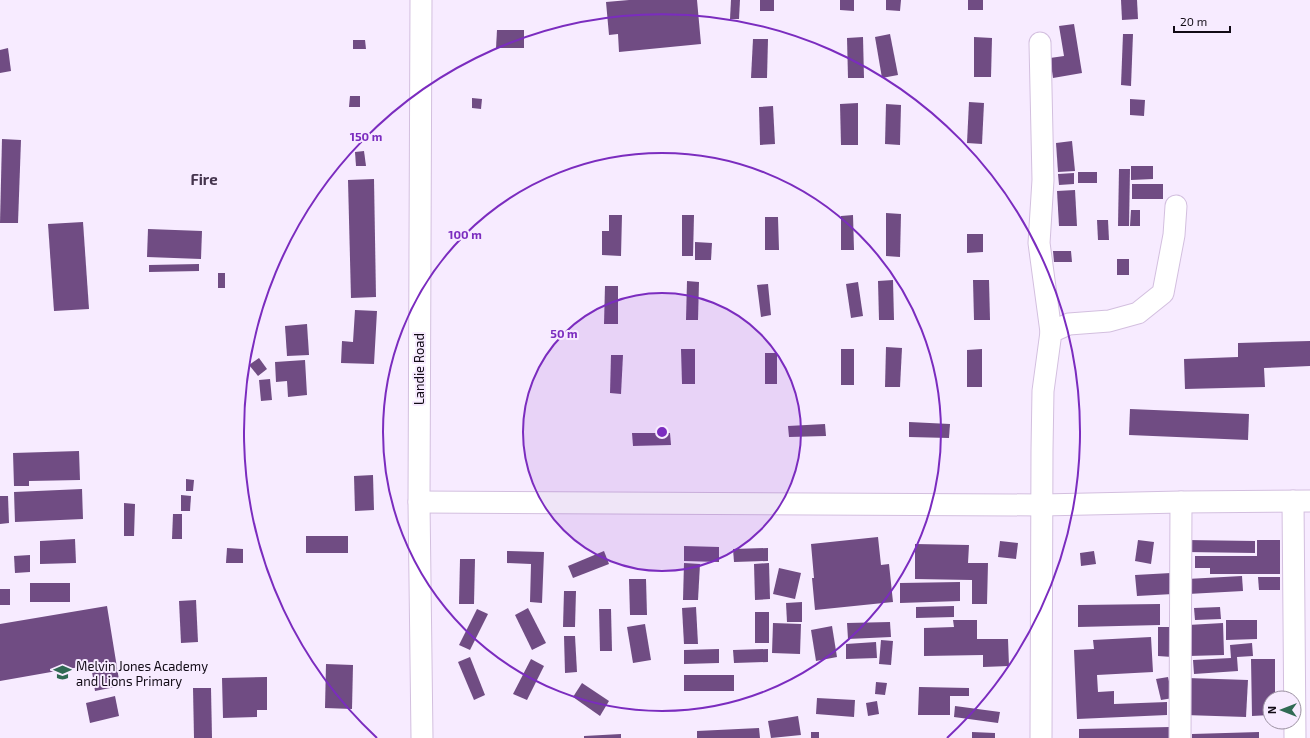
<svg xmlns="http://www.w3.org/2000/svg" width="1310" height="738" viewBox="0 0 1310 738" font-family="'Exo 2',sans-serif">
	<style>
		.building { fill: #704c83 }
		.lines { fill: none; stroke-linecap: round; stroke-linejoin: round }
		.street-casing { stroke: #d3bfdf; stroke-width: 23 }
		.street { stroke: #fff; stroke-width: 21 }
		.ring { fill: none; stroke: #7b2cbf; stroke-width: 2 }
		.labels { text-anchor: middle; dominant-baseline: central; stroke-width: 4; stroke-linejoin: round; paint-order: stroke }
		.street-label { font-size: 13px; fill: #110a15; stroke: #f7ebff }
		.poi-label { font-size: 13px; fill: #110a15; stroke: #f7ebff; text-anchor: start }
		.quarter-label { font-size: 15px; font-weight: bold; fill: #45344e; stroke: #f7ebff }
		.centre { fill: #7b2cbf; stroke: #f7ebff; stroke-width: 2 }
		.ring-label { font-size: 12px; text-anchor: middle; font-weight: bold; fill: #7b2cbf; stroke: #f7ebff; stroke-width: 4; stroke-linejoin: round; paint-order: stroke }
	</style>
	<rect width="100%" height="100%" fill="#f7ebff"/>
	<g class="building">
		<path d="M629 0H697L701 44 619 52 618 34 609 35 606 2Z"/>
		<path d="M731 0H740L739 19H730Z"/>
		<rect x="760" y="0" width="14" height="11"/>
		<path d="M840 0H854V11L840 10Z"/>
		<path d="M886 0H901L900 11 886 10Z"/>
		<rect x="968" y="0" width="15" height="10"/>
		<path d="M1121 0H1137L1138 19 1122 20Z"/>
		<path d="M1074 24 1082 73 1053 78 1050 58 1064 56 1059 26Z"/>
		<path d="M497 30H524V48H496Z"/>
		<path d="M890 34 898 75 882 78 875 37Z"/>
		<path d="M1123 34H1133L1131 86 1121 85Z"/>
		<path d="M863 37 864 78H848L847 38Z"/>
		<path d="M974 37 992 38 991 77H974Z"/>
		<path d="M753 39H768L767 78H751Z"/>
		<path d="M353 40H365L366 49H353Z"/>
		<path d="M8 48 11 71 0 73V50Z"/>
		<path d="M350 96H360V107H349Z"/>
		<path d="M472 98 482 99 481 109 472 108Z"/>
		<path d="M1130 99 1145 100 1144 116 1130 115Z"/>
		<path d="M969 102 984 103 982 144 967 143Z"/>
		<path d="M858 103V145H841L840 104Z"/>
		<path d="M886 104 901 105 900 145 885 144Z"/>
		<path d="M773 106 775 144 760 145 759 107Z"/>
		<path d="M2 139 21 140 18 223H0Z"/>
		<path d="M1072 141 1075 171 1058 172 1056 143Z"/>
		<path d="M364 151 366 166H356L355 152Z"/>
		<path d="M1131 166H1153V179L1131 180Z"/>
		<path d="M1119 169H1130L1129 226H1118Z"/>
		<rect x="1078" y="172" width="19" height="11"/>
		<path d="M1074 173V184L1059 185 1058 174Z"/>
		<path d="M374 179 376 297 351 298 348 180Z"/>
		<rect x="1132" y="184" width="31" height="15"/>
		<path d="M1075 190 1077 226H1059L1057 191Z"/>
		<path d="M1131 210H1140V226H1130Z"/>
		<path d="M886 213 901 214 900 257 886 256Z"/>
		<path d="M609 215H622L621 256 602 255V231H609Z"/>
		<path d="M682 215H694L693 256H682Z"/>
		<path d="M853 215 854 250H841V216Z"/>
		<path d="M765 217H778L779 250H765Z"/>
		<path d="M1097 220H1108L1109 240H1098Z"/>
		<path d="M83 222 89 309 54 311 48 224Z"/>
		<path d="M148 229 202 231 201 259 147 257Z"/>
		<path d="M967 234H983V252L967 253Z"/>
		<path d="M695 242 712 243 711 260H695Z"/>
		<path d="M1053 251H1071L1072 262H1054Z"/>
		<rect x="1117" y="259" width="12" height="16"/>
		<path d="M199 264V271L149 272V265Z"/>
		<rect x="218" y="273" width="7" height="15"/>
		<path d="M893 280 894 320H879L878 281Z"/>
		<path d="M973 280H989L990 320H974Z"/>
		<path d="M687 281 699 282 698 320H686Z"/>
		<path d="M858 282 863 316 851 318 846 284Z"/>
		<path d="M768 284 771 315 761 317 757 285Z"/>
		<path d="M605 286H618V324H604Z"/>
		<path d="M355 310 377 311 374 364 341 363 342 341 353 342Z"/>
		<path d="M307 324 309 355 287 356 285 326Z"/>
		<path d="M1310 341V366L1264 368 1265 387 1185 389 1184 359 1238 357V343Z"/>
		<path d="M886 347 902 348 900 387H885Z"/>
		<path d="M681 349H695V384H682Z"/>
		<rect x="841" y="349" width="13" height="36"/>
		<path d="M982 349V387H967V350Z"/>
		<rect x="765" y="353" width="12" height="31"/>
		<path d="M611 355H623L621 394 610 393Z"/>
		<path d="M259 358 267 369 258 376 249 365Z"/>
		<path d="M305 360 307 395 288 397 287 381 276 382 275 362Z"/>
		<path d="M270 379 272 400 261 401 259 380Z"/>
		<path d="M1130 409 1249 414 1248 440 1129 435Z"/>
		<path d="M909 422 950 424 949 438 909 437Z"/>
		<path d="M825 424 826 436 789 437 788 426Z"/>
		<path d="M632 433H670L671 445 633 446Z"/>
		<path d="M79 451 80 480 29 481V486H14L13 453Z"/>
		<path d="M373 475 374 510 355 511 354 476Z"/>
		<path d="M186 479 194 480 193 491H186Z"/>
		<path d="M82 489 83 519 15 522 14 492Z"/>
		<path d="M181 495 191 496 190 511H181Z"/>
		<path d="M0 496H8L9 523 0 524Z"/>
		<path d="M124 503 135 504 134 536H124Z"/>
		<path d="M173 514H182V539H172Z"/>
		<rect x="306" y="536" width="42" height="17"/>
		<path d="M878 537 881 565 889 564 893 602 815 610 812 578H814L811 544Z"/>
		<path d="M75 539 76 563 40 564V541Z"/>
		<path d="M1138 540 1154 542 1151 564 1135 561Z"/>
		<path d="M1186 540 1255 541V553L1186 552Z"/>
		<path d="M1257 540H1280V574H1210V568H1195V556H1257Z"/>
		<path d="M1000 541 1018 543 1016 559 998 557Z"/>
		<path d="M915 544 969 545 968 563H988L987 604H972V580L915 579Z"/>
		<path d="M684 546 719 547V562L684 561Z"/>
		<path d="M227 548 243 549V563H226Z"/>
		<path d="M768 548V561L734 562 733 549Z"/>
		<path d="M507 551 544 552 542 603 530 602 531 564 507 563Z"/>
		<path d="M604 551 609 564 573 578 568 566Z"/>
		<path d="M1094 551 1096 564 1081 566 1080 553Z"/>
		<path d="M30 555V572L15 573 14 556Z"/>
		<path d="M460 559H475L474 604H459Z"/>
		<path d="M684 563 700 564 698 600H683Z"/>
		<path d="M769 563 770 599 755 600 754 564Z"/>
		<path d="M779 568 801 573 795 599 773 594Z"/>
		<path d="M1171 573 1173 594 1137 596 1135 575Z"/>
		<path d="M1242 576 1243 591 1188 594 1187 579Z"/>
		<path d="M1258 577H1280V590H1259Z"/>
		<path d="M629 579H646L647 615H630Z"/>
		<path d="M960 582V601L900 603V583Z"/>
		<rect x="30" y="583" width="40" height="19"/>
		<rect x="0" y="589" width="10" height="16"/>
		<path d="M564 591H576L575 627H563Z"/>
		<path d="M196 600 198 642 181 643 179 601Z"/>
		<path d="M802 602V622H787L786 603Z"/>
		<path d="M1160 604V625L1078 627V605Z"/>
		<path d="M107 606 120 686 95 691 91 665 0 681V624Z"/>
		<path d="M954 606V617L916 618V607Z"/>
		<path d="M696 607 698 644H684L682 608Z"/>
		<path d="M1220 607 1221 619 1195 620 1194 608Z"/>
		<path d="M528 608 546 643 532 650 515 615Z"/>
		<path d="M477 609 488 614 470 650 459 645Z"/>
		<path d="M599 609H611L612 651H600Z"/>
		<rect x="755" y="612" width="14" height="31"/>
		<path d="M953 620H977V639H1008L1009 666 983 667V655L924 656V628L954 627Z"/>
		<path d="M1226 620H1257V639L1226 640Z"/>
		<path d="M890 622 891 637 848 639 847 623Z"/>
		<path d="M773 623 801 624 800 654 772 653Z"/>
		<path d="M1223 623 1224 655 1189 656 1188 625Z"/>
		<path d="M645 624 651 660 633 663 627 627Z"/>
		<path d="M832 626 837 657 816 661 811 630Z"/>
		<path d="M1158 627H1172V657L1158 656Z"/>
		<path d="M564 636H575L577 672 565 673Z"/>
		<path d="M1151 637 1153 672 1097 675 1098 692 1114 691V704L1167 702V715L1077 719 1074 650 1094 649 1093 640Z"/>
		<path d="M881 640 893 641 891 665 879 664Z"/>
		<path d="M876 642 877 658 846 659V644Z"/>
		<path d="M1252 643 1253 656 1237 657 1238 671 1194 674 1193 660 1231 658 1230 645Z"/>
		<path d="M719 649V663L684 664V650Z"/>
		<path d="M768 649V662L734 663 733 650Z"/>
		<path d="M470 657 485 695 474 700 458 662Z"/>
		<path d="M531 659 544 666 527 700 513 694Z"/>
		<path d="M1251 659H1275V698H1270V715L1252 716Z"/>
		<path d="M326 664 353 665 352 709 325 708Z"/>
		<rect x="684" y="675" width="50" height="16"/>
		<path d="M267 677V710H257V717L223 718 222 678Z"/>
		<path d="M1168 677 1173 698 1161 700 1156 679Z"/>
		<path d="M1187 678 1248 680 1246 717 1185 715Z"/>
		<path d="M876 682 887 683 885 695 875 694Z"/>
		<path d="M582 683 609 701 600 716 573 697Z"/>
		<path d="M919 687 969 688V696H950V715H918Z"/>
		<path d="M193 688H211L212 738H194Z"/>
		<path d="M115 696 119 716 90 723 86 703Z"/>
		<path d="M817 698 855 700 854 717 816 714Z"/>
		<path d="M877 701 879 714 868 716 866 703Z"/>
		<path d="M955 706 1000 712 998 723 954 717Z"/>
		<path d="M798 716 801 735 771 738 768 721Z"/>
		<path d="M1170 727V738H1079V729Z"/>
		<path d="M759 728 760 738H697V731Z"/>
		<rect x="811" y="732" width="8" height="6"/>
		<path d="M972 732 995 733V738H972Z"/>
		<path d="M1259 732V738H1192V734Z"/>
		<path d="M621 734V738H584V736Z"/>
	</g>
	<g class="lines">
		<defs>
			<g id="street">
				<path d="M421 0 419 502 422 738"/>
				<path d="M1040 43 1043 180 1039 243 1051 332"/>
				<path d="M1293 501 1295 738"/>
				<path d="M419 502 1042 505 1181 502 1310 501"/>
				<path d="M1041 738 1042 450 1043 391 1051 332 1069 324 1109 321 1138 313 1163 293 1174 235 1176 206"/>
				<path d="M1180 738 1181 502"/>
			</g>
		</defs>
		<use href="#street" class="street-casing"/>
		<use href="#street" class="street"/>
	</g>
	<circle cx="662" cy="432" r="139" fill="#7b2cbf" fill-opacity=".12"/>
	<g class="ring">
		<circle cx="662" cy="432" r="139"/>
		<circle cx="662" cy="432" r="279"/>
		<path d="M377 738A418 418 0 1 1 947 738"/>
	</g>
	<defs>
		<symbol id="school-bare" viewBox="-9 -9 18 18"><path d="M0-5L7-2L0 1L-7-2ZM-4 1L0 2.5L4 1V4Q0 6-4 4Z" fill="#306a54" stroke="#f7ebff" stroke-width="2.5" paint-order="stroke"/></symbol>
	</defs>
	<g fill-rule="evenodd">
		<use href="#school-bare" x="50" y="660" width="25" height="25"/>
	</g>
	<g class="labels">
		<g class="street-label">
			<text transform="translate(419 369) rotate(-90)">Landie Road</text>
		</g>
		<g class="poi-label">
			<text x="76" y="666">Melvin Jones Academy<tspan x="76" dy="15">and Lions Primary</tspan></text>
		</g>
		<g class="quarter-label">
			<text x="204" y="179">Fire</text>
		</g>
	</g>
	<circle cx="662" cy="432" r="6" class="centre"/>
	<g class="ring-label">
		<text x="366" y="141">150 m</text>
		<text x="465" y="239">100 m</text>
		<text x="564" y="338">50 m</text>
	</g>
	<g transform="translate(1282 710) rotate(270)"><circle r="19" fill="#f7ebff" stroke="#9b91a1"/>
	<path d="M0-3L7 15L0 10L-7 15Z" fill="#306a54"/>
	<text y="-6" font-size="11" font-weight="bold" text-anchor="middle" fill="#110a15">N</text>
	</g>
	<path d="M1174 26v6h56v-6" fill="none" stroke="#110a15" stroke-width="2"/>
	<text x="1180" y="26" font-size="12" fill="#110a15" stroke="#f7ebff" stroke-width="3" paint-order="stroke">20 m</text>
</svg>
